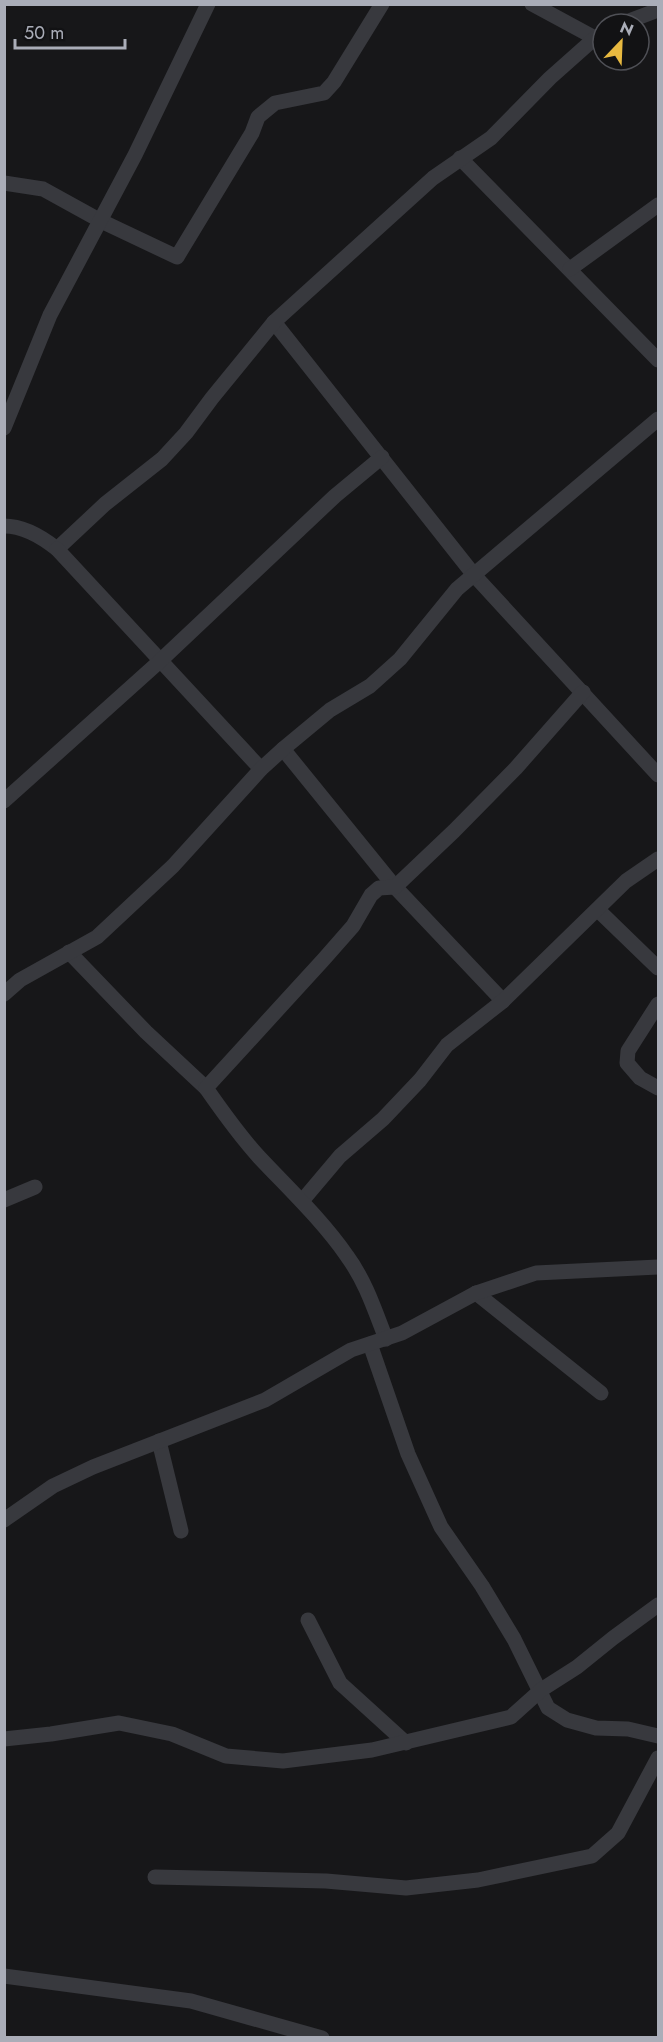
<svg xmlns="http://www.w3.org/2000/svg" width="663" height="2042" font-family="Jost,sans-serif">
<rect width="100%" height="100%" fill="#171719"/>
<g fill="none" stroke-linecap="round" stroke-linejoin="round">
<g stroke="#38393e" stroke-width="15">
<polyline points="532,4 595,38"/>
<polyline points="621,24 658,10"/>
<polyline points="460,158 658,360"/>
<polyline points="4,183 43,189 101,221 177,257 252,133 258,117 275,103 324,93 334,82 382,4"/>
<polyline points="570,269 658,205"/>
<polyline points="274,322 474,575 658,775"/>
<polyline points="4,428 50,315 135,155 208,4"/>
<path d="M4,526C24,526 42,537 57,549L105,504L162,459L186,433L212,398L274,322L433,178L491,138L550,78L595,38L603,34"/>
<polyline points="57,549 261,769"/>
<polyline points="283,749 395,887 503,1001"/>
<polyline points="4,801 160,661 335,496 382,457"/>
<polyline points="598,910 658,968"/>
<polyline points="69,952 146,1032 206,1088"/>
<polyline points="4,994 20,980 97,937 173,866 261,769 283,749 330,710 370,686 400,659 457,589 658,419"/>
<polyline points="658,1004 628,1051 627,1063 640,1078 658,1088"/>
<polyline points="4,1200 35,1187"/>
<polyline points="302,1201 340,1156 383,1119 420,1080 447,1045 503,1001 626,881 658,859"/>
<polyline points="476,1293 601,1393"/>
<path d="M386,1339C375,1311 366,1282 347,1256C322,1220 289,1189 259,1157C239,1135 222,1111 206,1088L324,959L353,926L371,895L379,888L395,887L454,831L516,768L583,692"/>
<polyline points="370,1344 408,1454 441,1527 482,1586 514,1639 548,1708 567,1720 596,1728 628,1729 658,1736"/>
<polyline points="159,1441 181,1531"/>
<polyline points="4,1520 53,1486 93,1467 265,1400 351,1350 402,1333 476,1293 536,1273 658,1267"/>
<polyline points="308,1620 340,1683 406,1743"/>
<polyline points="4,1739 51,1734 119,1723 172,1734 226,1756 283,1761 372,1750 511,1717 541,1690 577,1667 613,1638 658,1605"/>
<polyline points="155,1877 326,1881 406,1888 478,1880 592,1856 618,1833 658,1758"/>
<polyline points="4,1976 191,2001 322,2038"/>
</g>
</g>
<rect width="663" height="2042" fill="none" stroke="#aaadb8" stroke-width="12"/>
<g transform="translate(621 42) rotate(23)"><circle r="28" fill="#121214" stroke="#4f5056" stroke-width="1.5"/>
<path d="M0-4.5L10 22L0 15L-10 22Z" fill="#e8b940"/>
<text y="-9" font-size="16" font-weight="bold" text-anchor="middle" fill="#aaadb8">N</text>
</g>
<path d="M15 39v9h110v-9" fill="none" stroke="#aaadb8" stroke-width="3"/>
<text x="24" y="39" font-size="18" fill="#aaadb8" stroke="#121214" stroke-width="4.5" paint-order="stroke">50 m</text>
</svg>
